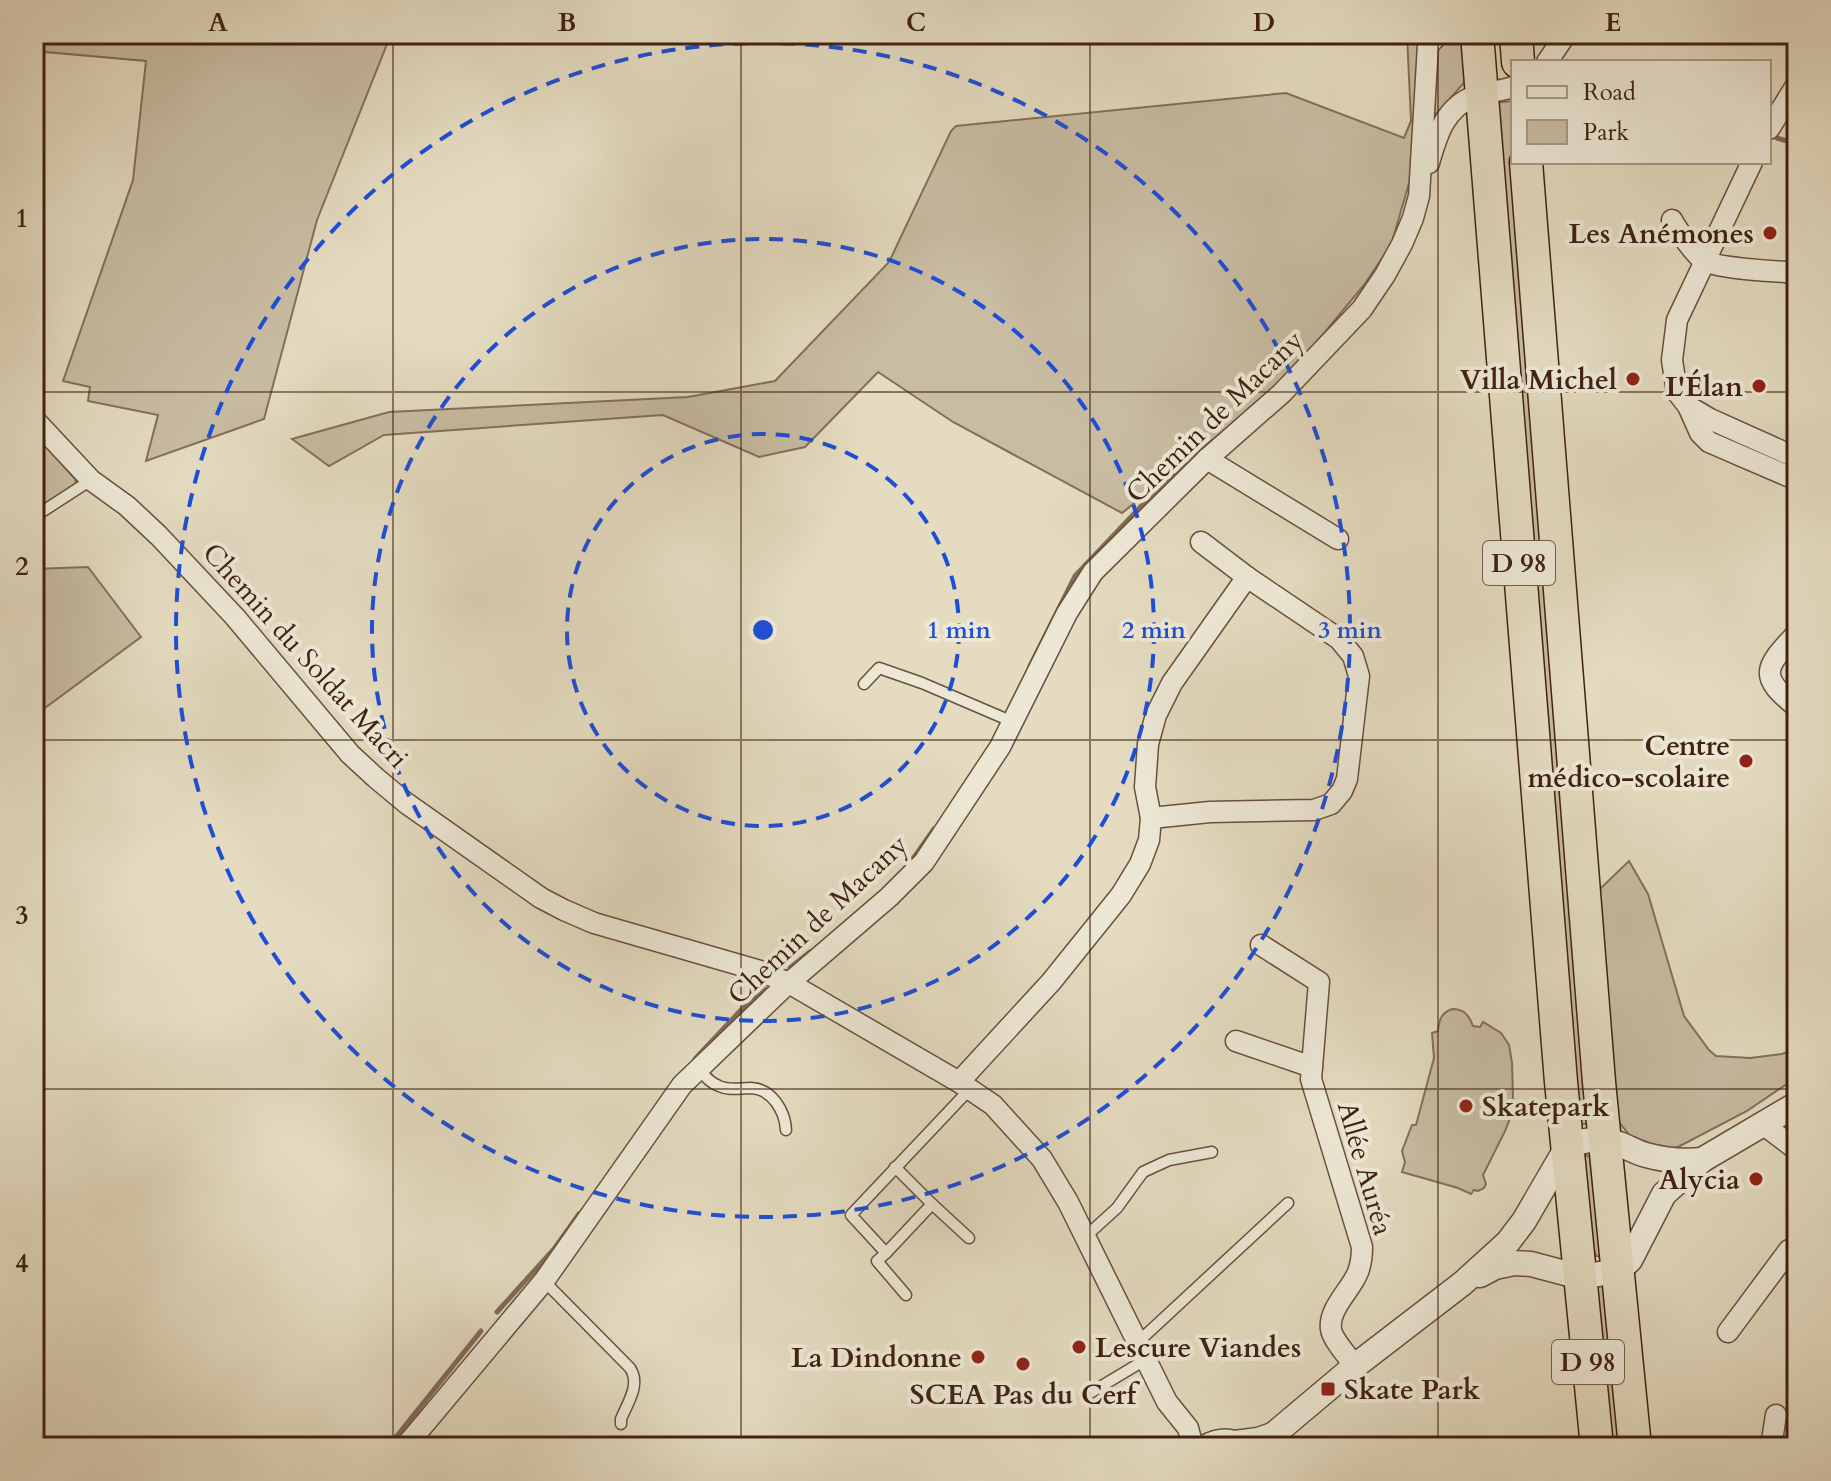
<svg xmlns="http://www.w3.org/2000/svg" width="1831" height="1481" font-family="Cardo,serif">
<rect width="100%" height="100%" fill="#e4dbc0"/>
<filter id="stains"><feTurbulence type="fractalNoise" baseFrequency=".0025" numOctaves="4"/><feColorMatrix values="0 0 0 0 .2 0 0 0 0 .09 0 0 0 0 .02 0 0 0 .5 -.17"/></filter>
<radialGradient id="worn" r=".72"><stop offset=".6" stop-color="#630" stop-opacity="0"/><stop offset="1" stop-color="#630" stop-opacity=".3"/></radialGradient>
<g fill="#c8bca2" stroke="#846f5a" stroke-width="2">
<polygon points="34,34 391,34 317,220 264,419 146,461 158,415 88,401 90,387 63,381 133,180 146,61 34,51"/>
<polygon points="1407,34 1469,34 1472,74 1437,113 1417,123 1410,180 1391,245 1364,285 1311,349 1263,399 1122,513 953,422 878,372 805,447 759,457 663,415 384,435 329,466 292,439 389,412 688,397 775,381 889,262 951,131 956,126 1286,93 1404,138 1411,121"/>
<polygon points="1513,101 1513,162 1595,1123 1573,1125 1492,103"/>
<polygon points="34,433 76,480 75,485 34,511"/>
<polygon points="88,567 141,637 34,716 34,569"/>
<polygon points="1629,861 1648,894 1684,1016 1709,1050 1716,1056 1750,1058 1782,1054 1797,1048 1797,1077 1747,1111 1678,1147 1664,1149 1635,1142 1619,1122 1613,1082 1600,889"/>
<path d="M1452,1009C1464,1009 1469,1015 1473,1026L1480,1027L1483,1022L1501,1033L1509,1045L1512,1063L1513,1097L1511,1116L1505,1131L1483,1175L1486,1184L1484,1188L1478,1191L1474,1190L1471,1194L1458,1188L1402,1172L1405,1162L1402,1151L1412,1125H1416L1434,1058L1432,1033L1438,1031C1439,1020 1441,1013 1452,1009Z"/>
<polygon points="1583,1154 1590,1157 1598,1232 1607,1246 1601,1257 1596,1256 1593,1247"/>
<polygon points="1611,1284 1627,1447 1605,1447 1588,1287"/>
</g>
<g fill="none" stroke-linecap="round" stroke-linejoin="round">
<g stroke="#816b56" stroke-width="5">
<polyline points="1777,138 1797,144"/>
<polyline points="1030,666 1075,576 1149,498 1187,465"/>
<polyline points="910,863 934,829"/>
<polyline points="790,968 810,952"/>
<polyline points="695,1059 741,1010 765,989"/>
<polyline points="497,1312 554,1249 579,1214"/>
<polyline points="388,1447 481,1331"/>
</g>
<defs>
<g id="service">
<polyline points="34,517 91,480"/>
<polyline points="864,684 879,668 922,683 1013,722"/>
<path d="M699,1069C705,1076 710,1083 719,1086C729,1091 740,1088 751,1088C772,1089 785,1111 786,1130"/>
<polyline points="932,1204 969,1238"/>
<polyline points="1085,1237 1117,1208 1143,1172 1169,1160 1212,1152"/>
<polyline points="886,1253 932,1204 895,1167"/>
<path d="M544,1281L630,1368C641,1384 628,1402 621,1419V1424"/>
<polyline points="906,1295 877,1261 886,1253 851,1215 970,1089"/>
<polyline points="1137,1343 1288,1203"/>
<polyline points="1085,1396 1145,1360"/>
</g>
<g id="minor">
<polyline points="1547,62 1566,34"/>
<polyline points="1769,129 1797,84"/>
<polyline points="1752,162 1677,320 1672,360 1677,392 1688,406 1700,433 1709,442 1797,480"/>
<path d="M1429,163C1437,135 1445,107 1475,96C1487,92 1501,91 1513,87"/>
<path d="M1672,220C1678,231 1694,253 1703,260C1716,269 1778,271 1797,273"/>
<polyline points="1688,406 1710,419 1797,458"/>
<polyline points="34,419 91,480 127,506 159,536 235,617 350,754 376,778 406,803 541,898 564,910 594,923 757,970 789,983 959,1082 993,1105 1042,1159 1068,1202 1167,1402 1188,1428 1193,1447"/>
<polyline points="1207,459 1338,539"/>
<path d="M1797,633C1766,667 1756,675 1797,707"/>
<polyline points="1151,818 1210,812 1314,810 1331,804 1342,791 1347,779 1359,676 1353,656 1339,639 1247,577 1201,542"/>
<path d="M1261,945L1319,982L1311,1079L1362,1247C1362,1256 1361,1264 1358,1272C1351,1290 1328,1309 1331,1329C1332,1339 1349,1358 1355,1366"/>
<polyline points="1236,1041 1312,1067"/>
<polyline points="959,1082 1051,982 1121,895 1140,864 1149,840 1151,818 1145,787 1148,744 1156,715 1172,683 1247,577"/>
<polyline points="1764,1125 1797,1150"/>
<polyline points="1728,1332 1789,1250 1795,1254 1797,1252"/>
<polyline points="405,1447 544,1281 682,1085 783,988 889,897 924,862 1000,747 1067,613 1093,572 1207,459 1282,393 1362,309 1385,275 1402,244 1413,218 1419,196 1428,45 1439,34"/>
<polyline points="1771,1447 1776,1415"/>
</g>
<g id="tertiary">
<polyline points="1480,1275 1495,1267 1514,1263 1531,1264 1580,1277 1618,1271 1630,1260 1664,1194 1702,1160 1797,1104"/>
<polyline points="1235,1443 1258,1440 1273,1435"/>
<path d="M1206,1447C1219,1440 1230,1439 1242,1447"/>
<path d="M1266,1447L1273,1435L1355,1366L1463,1283L1508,1242L1524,1221L1567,1147C1580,1140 1602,1137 1616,1143C1626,1146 1635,1152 1646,1155C1664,1160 1684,1162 1702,1160"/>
</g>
<g id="trunk">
<polyline points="1477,34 1561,1082 1597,1447"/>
<polyline points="1516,34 1518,62"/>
<polyline points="1526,162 1599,1082 1635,1447"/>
</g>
</defs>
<use href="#service" stroke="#69503d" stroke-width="13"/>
<use href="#minor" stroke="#69503d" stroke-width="23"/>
<use href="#tertiary" stroke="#69503d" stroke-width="27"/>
<use href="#trunk" stroke="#402211" stroke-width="35"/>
<use href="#service" stroke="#ede8d6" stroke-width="10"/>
<use href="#minor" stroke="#ede8d6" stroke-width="20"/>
<use href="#tertiary" stroke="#ede8d6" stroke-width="24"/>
<use href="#trunk" stroke="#e4dbc0" stroke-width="32"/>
</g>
<path fill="none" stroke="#402211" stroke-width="2" stroke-opacity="0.55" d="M393,34V1447M741,34V1447M1090,34V1447M1438,34V1447M34,392H1797M34,740H1797M34,1089H1797"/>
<g fill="none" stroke="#1d4ed8" stroke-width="4" stroke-dasharray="14 10">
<circle cx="763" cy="630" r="196"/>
<circle cx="763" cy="630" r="391"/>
<circle cx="763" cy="630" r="587"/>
</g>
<g fill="#8f2418" stroke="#ede8d6" stroke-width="3">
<circle cx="1770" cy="233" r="8"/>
<circle cx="1633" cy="379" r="8"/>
<circle cx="1759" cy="386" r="8"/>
<circle cx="1746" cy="761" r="8"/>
<circle cx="1466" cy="1106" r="8"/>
<circle cx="1756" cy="1179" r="8"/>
<circle cx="1079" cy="1347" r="8"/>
<circle cx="978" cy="1357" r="8"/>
<circle cx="1023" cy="1364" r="8"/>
<rect x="1320" y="1381" width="16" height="16" rx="4"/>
</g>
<g text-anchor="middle" stroke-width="8" stroke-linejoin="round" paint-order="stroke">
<g fill="#ede8d6" stroke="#745d4c" stroke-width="2">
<rect x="1483" y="541" width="72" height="44" rx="6"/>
<rect x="1552" y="1340" width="72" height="44" rx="6"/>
</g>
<g font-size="26" font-weight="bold" fill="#402211">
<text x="1519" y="572">D 98</text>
<text x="1588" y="1371">D 98</text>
</g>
<g font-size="28" font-weight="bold" fill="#402211" stroke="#ede8d6" text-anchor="end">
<text x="1754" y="243">Les Anémones</text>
<text x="1617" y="389">Villa Michel</text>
<text x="1743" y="396">L'Élan</text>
<text x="1730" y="755">Centre<tspan x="1730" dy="32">médico-scolaire</tspan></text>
<text x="1482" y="1116" text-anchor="start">Skatepark</text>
<text x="1740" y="1189">Alycia</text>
<text x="1095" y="1357" text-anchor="start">Lescure Viandes</text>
<text x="962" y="1367">La Dindonne</text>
<text x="1344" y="1399" text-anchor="start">Skate Park</text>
<text x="1023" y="1404" text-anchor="middle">SCEA Pas du Cerf</text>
</g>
<g font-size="28" fill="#402211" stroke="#ede8d6">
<text transform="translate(1214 416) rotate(-44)" y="10">Chemin de Macany</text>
<text transform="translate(306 655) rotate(48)" y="10">Chemin du Soldat Macri</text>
<text transform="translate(817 919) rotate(-43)" y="10">Chemin de Macany</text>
<text transform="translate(1366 1168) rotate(74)" y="10">Allée Auréa</text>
</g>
</g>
<circle cx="763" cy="630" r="12" fill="#1d4ed8" stroke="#ede8d6" stroke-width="4"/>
<g font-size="24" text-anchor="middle" font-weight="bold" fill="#1d4ed8" stroke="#ede8d6" stroke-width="8" stroke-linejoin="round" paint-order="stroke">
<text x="959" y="638">1 min</text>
<text x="1154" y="638">2 min</text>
<text x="1350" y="638">3 min</text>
</g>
<rect width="1831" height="1481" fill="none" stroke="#e4dbc0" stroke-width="88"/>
<rect x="1511" y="60" width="260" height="104" fill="#ede8d6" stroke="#a89987" stroke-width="2"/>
<rect x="1527" y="86" width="40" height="12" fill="#ede8d6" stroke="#a89987" stroke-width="2"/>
<text x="1583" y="100" font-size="24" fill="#402211">Road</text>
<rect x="1527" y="120" width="40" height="24" fill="#c8bca2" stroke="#a89987" stroke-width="2"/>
<text x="1583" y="140" font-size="24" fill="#402211">Park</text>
<rect x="44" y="44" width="1743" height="1393" fill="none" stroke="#402211" stroke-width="3"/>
<g font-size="26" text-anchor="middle" font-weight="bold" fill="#402211">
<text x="218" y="31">A</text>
<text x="567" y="31">B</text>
<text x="916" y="31">C</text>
<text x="1264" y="31">D</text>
<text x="1613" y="31">E</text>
<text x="22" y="227">1</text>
<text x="22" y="575">2</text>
<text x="22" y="924">3</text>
<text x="22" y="1272">4</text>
</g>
<rect width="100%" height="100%" filter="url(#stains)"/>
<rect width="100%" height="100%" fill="url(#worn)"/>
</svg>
